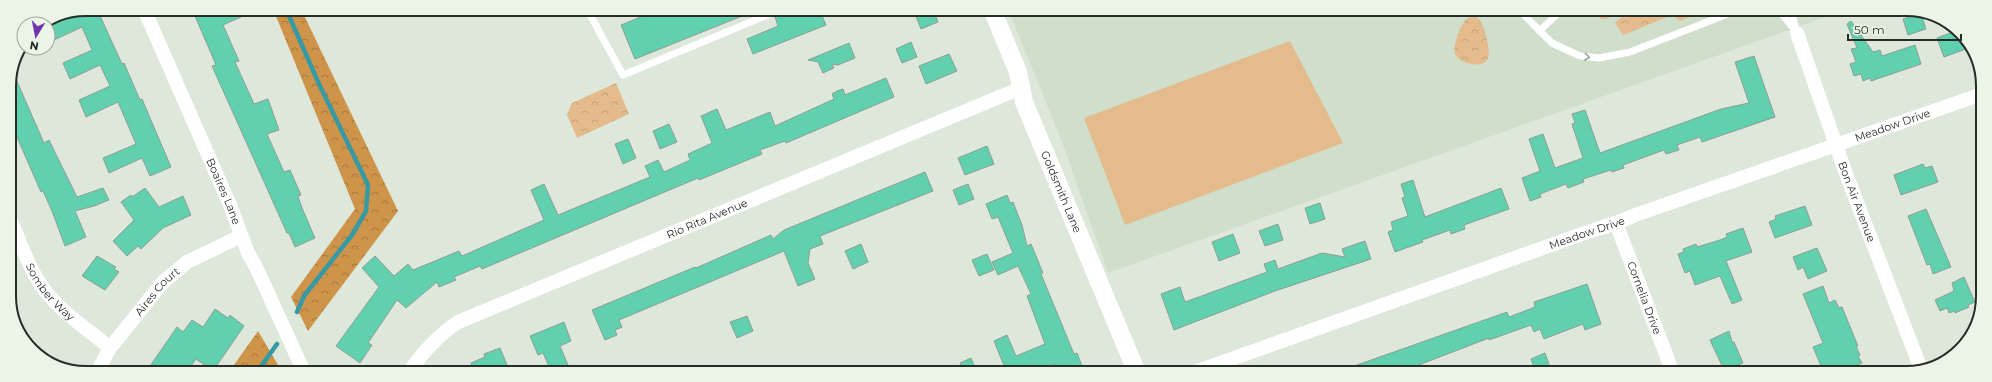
<svg xmlns="http://www.w3.org/2000/svg" width="1992" height="382" font-family="Montserrat,sans-serif">
<defs>
<pattern id="forest-crowns" width="20" height="18" patternUnits="userSpaceOnUse"><rect width="20" height="18" fill="#ce944a"/><path d="M2 6a3 3 0 1 1 6 0M12 15a3 3 0 1 1 6 0" fill="none" stroke="#a7793e"/></pattern>
<pattern id="park-crowns" width="20" height="18" patternUnits="userSpaceOnUse"><rect width="20" height="18" fill="#e4bb8c"/><path d="M2 6a3 3 0 1 1 6 0M12 15a3 3 0 1 1 6 0" fill="none" stroke="#c4a179"/></pattern>
</defs>
<rect width="100%" height="100%" fill="#dde8da"/>
<polygon fill="#d0dfcb" points="1008,9 1845,10 1108,273 1062,142"/>
<g fill="url(#forest-crowns)">
<polygon points="273,9 301,9 398,211 308,331 291,297 355,209"/>
<polygon points="258,331 281,370 280,372 229,372"/>
</g>
<g fill="url(#park-crowns)">
<polygon points="1598,10 1620,10 1606,19 1601,19 1597,13"/>
<polygon points="1639,10 1709,10 1680,21 1672,15 1623,35 1615,23 1619,19"/>
<path d="M1474,16C1477,18 1480,19 1481,22C1485,29 1492,54 1487,60C1481,69 1459,63 1455,54C1452,47 1461,22 1468,18C1470,17 1472,17 1474,16Z"/>
<polygon points="616,83 629,114 577,138 567,115 572,103"/>
</g>
<polygon fill="#e4bb8c" points="1290,41 1343,143 1125,225 1084,118"/>
<g fill="none" stroke-linecap="round" stroke-linejoin="round">
<g stroke="#369aa4" stroke-width="4.5">
<polyline points="286,9 319,84 368,185 366,211 352,235 304,296 297,312"/>
<polyline points="257,372 277,344"/>
</g>
</g>
<g fill="#60d0ae" stroke="#8e9f98">
<polygon points="86,9 97,9 122,64 124,63 140,100 142,99 171,167 150,176 142,158 109,173 103,158 136,144 118,102 86,117 79,100 110,86 100,65 70,79 63,63 92,50 82,27 54,40 48,28 48,25 78,12 77,11"/>
<polygon points="192,9 259,9 223,25 239,61 235,62 254,104 268,99 279,130 267,134 284,172 290,170 301,195 298,196 302,208 315,238 295,247 289,233 287,233 212,66 216,65"/>
<polygon points="660,9 757,9 757,10 635,59 621,25"/>
<polygon points="787,9 819,9 826,25 753,54 747,39 778,26 775,17 784,13"/>
<polygon points="913,9 933,9 938,22 921,29"/>
<polygon points="1921,13 1926,29 1908,35 1903,19"/>
<polygon points="1851,21 1873,52 1880,50 1882,56 1915,45 1921,64 1871,81 1870,78 1863,81 1861,74 1854,76 1850,64 1856,62 1851,49 1857,48 1847,24"/>
<polygon points="1958,30 1966,49 1944,57 1937,38"/>
<polygon points="911,42 917,57 902,63 896,49"/>
<polygon points="849,43 855,58 838,65 832,64 834,68 823,73 818,62 808,60"/>
<polygon points="949,54 957,71 926,84 919,66"/>
<polygon points="1754,56 1775,117 1702,142 1700,137 1677,145 1679,150 1666,154 1664,150 1623,165 1624,168 1612,172 1611,170 1583,179 1584,182 1568,188 1566,184 1540,194 1541,197 1530,201 1522,178 1540,171 1529,139 1543,134 1555,168 1583,158 1572,124 1575,123 1572,114 1585,110 1600,153 1721,109 1749,103 1735,62"/>
<polygon points="12,70 44,143 49,140 77,197 103,188 109,200 94,206 75,211 86,237 65,246 52,211 43,191 41,192 9,119 9,86"/>
<polygon points="886,78 894,97 786,143 785,141 760,150 762,154 699,180 698,178 482,269 480,266 454,277 456,280 439,287 437,282 406,308 397,300 368,343 372,345 360,363 336,346 379,287 362,268 375,256 394,276 408,264 413,270 459,251 462,256 544,220 531,190 544,184 558,215 650,177 645,166 658,160 664,172 690,160 688,154 712,143 701,116 717,109 726,130 770,112 775,126 834,99 832,94 837,91 843,89 845,95"/>
<polygon points="669,124 677,142 660,149 653,131"/>
<polygon points="628,139 636,158 623,164 615,144"/>
<polygon points="987,146 994,164 965,175 958,158"/>
<polygon points="1923,164 1925,168 1932,166 1938,182 1901,195 1894,175"/>
<polygon points="925,172 933,191 820,236 823,244 810,249 808,263 815,279 798,286 784,251 619,320 622,327 615,330 617,335 605,340 592,310 683,272 695,267 696,268 771,235 773,239 784,230"/>
<polygon points="1413,180 1425,217 1501,188 1509,209 1464,225 1465,229 1451,234 1450,230 1422,240 1423,242 1395,252 1388,232 1393,230 1391,222 1408,216 1402,198 1405,197 1401,184"/>
<polygon points="968,184 974,199 959,205 953,190"/>
<polygon points="145,188 159,207 183,196 191,215 163,228 141,249 138,246 127,256 113,241 134,220 121,202 131,195 132,197"/>
<polygon points="1007,195 1010,203 1013,202 1022,225 1027,246 1031,244 1043,273 1041,274 1074,354 1077,353 1082,366 1066,373 1059,373 1055,364 1035,373 1007,373 994,341 1007,335 1016,356 1045,344 1027,296 1031,294 1018,266 998,275 992,262 1013,253 998,217 992,219 986,204"/>
<polygon points="1320,203 1325,219 1310,224 1305,208"/>
<polygon points="1805,206 1812,225 1775,238 1769,222 1776,219 1775,216"/>
<polygon points="1926,209 1951,267 1933,274 1930,264 1927,265 1908,216"/>
<polygon points="1278,224 1283,240 1265,246 1259,231"/>
<polygon points="1743,228 1752,252 1726,261 1742,300 1732,304 1720,276 1695,285 1690,271 1685,273 1678,254 1684,252 1683,249 1696,244 1697,247 1720,240 1727,237 1726,234"/>
<polygon points="1233,234 1240,253 1219,261 1212,242"/>
<polygon points="1365,241 1371,259 1275,291 1174,330 1161,294 1180,287 1185,302 1267,272 1264,264 1275,260 1278,269 1322,253 1345,257 1342,249"/>
<polygon points="861,244 868,262 853,269 845,251"/>
<polygon points="1817,248 1827,271 1808,279 1803,267 1798,270 1793,257"/>
<polygon points="987,254 994,270 979,276 972,260"/>
<polygon points="97,256 116,267 114,269 119,272 105,290 82,276"/>
<polygon points="1964,277 1975,302 1968,305 1969,307 1955,313 1954,311 1949,313 1947,308 1940,311 1935,300 1954,291 1952,283"/>
<polygon points="1587,284 1601,324 1585,330 1583,324 1544,339 1540,329 1534,332 1531,325 1489,340 1489,338 1398,373 1340,373 1340,371 1507,312 1509,317 1535,307 1534,302"/>
<polygon points="1823,286 1829,303 1835,300 1839,308 1842,307 1858,346 1856,346 1860,355 1858,356 1862,363 1839,373 1824,373 1813,347 1823,343 1803,294"/>
<polygon points="215,309 228,318 230,315 244,326 213,371 196,359 187,372 146,372 177,327 183,332 192,320 203,327"/>
<polygon points="747,316 753,331 737,338 730,322"/>
<polygon points="564,322 571,341 560,346 568,365 551,371 543,353 538,355 530,336"/>
<polygon points="1729,331 1732,342 1734,342 1743,363 1724,370 1710,340"/>
<polygon points="500,348 510,372 474,372 471,363 485,357 484,354"/>
<polygon points="1545,353 1552,373 1536,373 1531,359"/>
<polygon points="971,358 977,373 964,373 960,363"/>
</g>
<g fill="none" stroke-linecap="round" stroke-linejoin="round">
<g stroke="#fff" stroke-width="7">
<polyline points="587,9 623,75 782,9"/>
<polyline points="1519,10 1552,43 1580,56 1599,58 1630,52 1738,10"/>
<polyline points="1779,10 1797,33"/>
<polyline points="1791,10 1796,29"/>
<polyline points="1539,31 1562,10"/>
</g>
<g stroke="#fff" stroke-width="14">
<path id="s1" d="M144,9L230,205L248,253L256,267L304,372"/>
<path id="s2" d="M1797,33L1845,171L1921,369"/>
<path id="s3" d="M10,219C21,243 30,273 47,293C65,315 90,331 110,348"/>
<path id="s4" d="M1616,223L1673,373"/>
<path id="s5" d="M97,372L110,348L163,282L187,262L241,236"/>
<path id="s6" d="M409,372C423,352 437,336 458,322L1021,88"/>
<path id="s7" d="M1192,373L1585,233L1616,223L1638,214L1982,94"/>
</g>
<path stroke="#fff" stroke-width="18" id="s8" d="M992,9L1018,72L1024,102L1137,373"/>
</g>
<defs><path id="oneway-chevron" d="M-2-3.5L2.5 0L-2 3.5" fill="none" stroke-width="1.6" stroke-linecap="round" stroke-linejoin="round"/></defs>
<use stroke="#9ea09e" href="#oneway-chevron" transform="translate(1587 57) rotate(6)"/>
<g text-anchor="middle" stroke-width="3" stroke-linejoin="round" paint-order="stroke">
<g font-size="11" fill="#282c27" stroke="#ebf5e7">
<text dy="4" stroke="none"><textPath href="#s7" startOffset="743">Meadow Drive</textPath></text>
<text dy="4" stroke="none"><textPath href="#s1" startOffset="199">Boaires Lane</textPath></text>
<text dy="4" stroke="none"><textPath href="#s8" startOffset="196">Goldsmith Lane</textPath></text>
<text dy="4" stroke="none"><textPath href="#s2" startOffset="179">Bon Air Avenue</textPath></text>
<text dy="4" stroke="none"><textPath href="#s6" startOffset="340">Rio Rita Avenue</textPath></text>
<text dy="4" stroke="none"><textPath href="#s7" startOffset="419">Meadow Drive</textPath></text>
<text dy="4" stroke="none"><textPath href="#s3" startOffset="84">Somber Way</textPath></text>
<text dy="4" stroke="none"><textPath href="#s5" startOffset="101">Aires Court</textPath></text>
<text dy="4" stroke="none"><textPath href="#s4" startOffset="80">Cornelia Drive</textPath></text>
</g>
</g>
<path d="M0 0H1992V382H0ZM86 16H1906A70 70 0 0 1 1976 86V296A70 70 0 0 1 1906 366H86A70 70 0 0 1 16 296V86A70 70 0 0 1 86 16Z" fill="#ebf5e7" fill-rule="evenodd"/>
<path fill="none" stroke="#282c27" stroke-width="2" d="M86 16H1906A70 70 0 0 1 1976 86V296A70 70 0 0 1 1906 366H86A70 70 0 0 1 16 296V86A70 70 0 0 1 86 16Z"/>
<g transform="translate(36 36) rotate(190)"><circle r="19" fill="#ebf5e7" stroke="#9da59a"/>
<path d="M0-3L7 15L0 10L-7 15Z" fill="#7235ab"/>
<text y="-6" font-size="11" font-weight="bold" text-anchor="middle" fill="#282c27">N</text>
</g>
<path d="M1848 34v6h113v-6" fill="none" stroke="#282c27" stroke-width="2"/>
<text x="1854" y="34" font-size="12" fill="#282c27" stroke="#ebf5e7" stroke-width="3" paint-order="stroke">50 m</text>
</svg>
